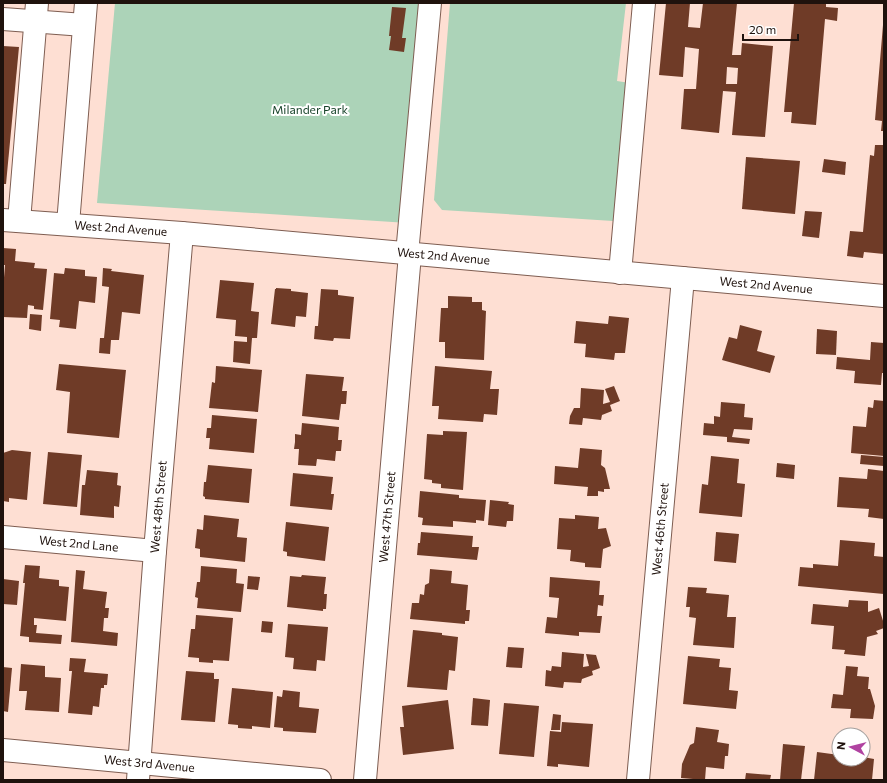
<svg xmlns="http://www.w3.org/2000/svg" width="887" height="783" font-family="Commissioner,sans-serif">
<rect width="100%" height="100%" fill="#fedfd3"/>
<g fill="#acd3b8">
<polygon points="115,3 426,3 408,223 97,203"/>
<polygon points="450,3 626,3 617,81 630,83 613,221 442,210 434,200"/>
</g>
<g fill="#6f3b27" fill-rule="evenodd">
<path d="M666,3H690L688,27L700,28L703,3H737L732,55H741L742,43L773,46L765,137L732,135L736,92L723,91L719,133L681,129L684,89H696L699,49L685,47L683,77L659,75ZM727,67L738,68L737,84H726Z"/>
<polygon points="794,3 826,3 826,7 838,8 837,21 825,19 816,125 791,123 792,112 784,112"/>
<polygon points="392,7 406,8 402,38 406,38 404,52 389,50 391,36 389,36"/>
<polygon points="883,25 884,25 884,131 881,131 882,121 875,120"/>
<polygon points="3,46 19,47 6,184 3,184"/>
<polygon points="875,145 884,145 884,254 864,252 863,258 847,256 850,231 863,232 870,155 874,156"/>
<polygon points="746,157 800,161 795,214 742,209"/>
<polygon points="824,159 846,162 845,175 822,172"/>
<polygon points="805,211 822,212 819,238 802,236"/>
<polygon points="3,248 16,249 15,261 35,263 34,268 47,269 43,310 34,309 34,306 28,305 27,318 3,317 3,290 5,265 3,265"/>
<polygon points="65,268 85,270 85,276 97,277 95,303 79,301 76,329 59,327 60,320 50,319 54,273 64,274"/>
<polygon points="103,268 112,269 111,271 144,275 140,314 122,312 119,340 111,340 110,354 99,353 100,338 104,338 109,287 102,286"/>
<polygon points="220,280 254,283 251,311 259,312 257,338 252,338 250,364 233,362 234,341 247,342 247,337 235,336 236,320 216,318"/>
<polygon points="276,288 291,289 291,291 308,293 306,317 296,316 295,327 271,324 275,289 276,289"/>
<polygon points="321,289 338,290 338,295 354,297 350,339 334,338 333,341 314,339 315,326 318,326"/>
<polygon points="448,296 472,297 472,302 482,302 482,310 486,311 484,360 445,358 445,342 439,342 441,308 448,308"/>
<polygon points="30,314 42,315 41,331 29,329"/>
<polygon points="609,316 629,318 625,353 615,353 614,360 585,357 586,344 574,343 576,321 608,324"/>
<polygon points="740,325 762,331 757,351 775,356 770,373 722,360 729,337 737,339"/>
<polygon points="817,329 837,331 836,355 816,354"/>
<polygon points="871,342 884,343 884,373 882,373 881,385 854,383 855,371 836,369 837,357 870,360"/>
<polygon points="59,364 126,370 119,438 67,433 70,392 56,390"/>
<polygon points="216,366 262,370 258,412 209,408 212,382 215,383"/>
<polygon points="435,366 492,371 490,389 499,389 497,415 484,414 483,422 438,419 439,406 432,406"/>
<polygon points="306,374 344,377 342,391 347,391 346,404 341,404 339,420 302,416"/>
<polygon points="614,386 620,401 610,405 612,411 602,415 601,420 583,418 582,425 569,424 570,416 574,408 580,408 581,388 604,390 603,404 610,402 605,389"/>
<polygon points="874,400 884,401 884,456 851,453 853,426 866,427 868,407 873,408"/>
<polygon points="721,402 745,404 744,417 753,418 752,430 734,429 732,437 750,439 749,444 727,442 727,437 703,435 704,423 714,424 714,416 720,417"/>
<polygon points="212,415 257,419 254,453 209,449 210,438 206,438 207,428 211,428"/>
<polygon points="302,423 339,427 338,440 342,440 341,451 336,451 335,461 317,459 316,466 298,465 299,449 294,449 295,442 295,434 301,435"/>
<polygon points="443,431 467,432 463,490 441,488 441,484 432,483 432,480 424,479 427,434 443,435"/>
<polygon points="580,448 602,450 601,465 605,468 610,489 604,489 604,492 598,491 598,496 587,496 588,487 554,484 555,466 578,468"/>
<polygon points="12,450 31,452 27,500 9,498 9,502 3,501 3,453"/>
<polygon points="48,452 82,455 77,507 43,504"/>
<polygon points="861,455 884,457 884,466 860,464"/>
<polygon points="711,456 739,459 737,483 745,484 742,517 699,513 702,484 708,485"/>
<polygon points="777,463 795,465 794,479 776,477"/>
<polygon points="208,465 252,469 249,503 205,499 205,497 203,496 204,482 206,482"/>
<polygon points="868,469 884,471 884,519 868,517 869,509 837,507 839,477 867,479"/>
<polygon points="87,470 118,473 117,485 121,486 119,507 114,506 114,518 80,515 82,485 85,485"/>
<polygon points="293,473 333,477 331,494 334,494 332,510 290,506"/>
<polygon points="420,491 459,495 459,498 486,500 484,521 476,520 476,523 453,521 453,527 422,525 423,518 418,517"/>
<polygon points="490,500 509,502 508,504 514,505 513,521 507,521 506,527 488,525"/>
<polygon points="204,515 239,519 237,537 247,538 245,562 200,557 200,549 195,548 197,529 203,530"/>
<polygon points="575,515 599,517 598,529 606,528 611,546 603,549 601,568 585,567 585,563 570,561 571,550 557,549 559,518 575,519"/>
<polygon points="286,522 329,527 325,561 287,556 287,552 283,551"/>
<polygon points="421,532 473,536 472,547 479,547 477,560 417,555 418,543 420,543"/>
<polygon points="716,532 739,534 736,563 714,561"/>
<polygon points="840,540 875,543 874,556 884,557 884,594 798,586 800,567 813,568 813,564 838,566"/>
<polygon points="25,565 40,566 39,578 59,580 59,586 69,587 66,621 34,618 34,625 37,625 36,633 62,635 61,644 29,642 29,637 20,636 25,583 23,583"/>
<polygon points="201,566 237,569 236,583 244,584 241,612 197,608 198,598 195,597 197,582 200,582"/>
<polygon points="430,569 452,571 451,583 468,585 466,610 470,610 469,621 465,621 465,624 410,619 412,603 419,603 420,594 424,595 425,585 429,583"/>
<polygon points="76,570 85,571 83,589 107,592 105,608 109,608 108,618 104,618 103,631 118,633 117,646 71,642"/>
<polygon points="302,575 326,577 324,594 327,594 326,609 323,609 323,611 287,607 290,576 301,577"/>
<polygon points="248,576 260,577 258,590 247,589"/>
<polygon points="550,577 600,581 599,595 604,595 603,606 598,605 597,616 602,616 600,633 579,632 579,636 545,633 547,617 557,618 559,598 549,597"/>
<polygon points="3,579 19,581 17,605 3,604"/>
<polygon points="688,587 707,588 706,593 729,595 727,617 736,617 734,648 693,645 696,618 689,617 690,607 686,607"/>
<polygon points="849,600 868,601 868,612 879,608 884,624 884,628 876,631 878,634 867,637 865,656 844,654 845,650 832,649 834,626 811,624 813,604 848,607"/>
<polygon points="196,615 233,618 229,661 213,660 213,663 199,662 199,658 188,657 191,629 195,629"/>
<polygon points="262,621 273,622 272,633 261,632"/>
<polygon points="288,624 328,627 325,661 317,660 316,671 293,669 294,658 285,657"/>
<polygon points="413,630 442,633 442,635 458,637 455,671 449,670 447,690 407,687"/>
<polygon points="508,647 524,648 522,668 506,667"/>
<polygon points="562,652 584,654 583,667 589,666 586,654 596,655 600,668 592,671 593,675 582,679 581,683 564,682 563,688 545,686 546,670 551,671 552,666 561,667"/>
<polygon points="688,656 720,659 719,667 731,668 729,690 738,691 736,709 683,704"/>
<polygon points="70,658 86,659 84,672 108,674 107,685 104,685 104,688 101,688 99,707 93,706 92,715 68,713 72,671 69,671"/>
<polygon points="21,664 45,666 45,677 61,678 59,712 25,710 27,691 19,691"/>
<polygon points="846,666 858,667 857,676 869,677 868,689 870,689 875,706 873,719 850,718 851,709 831,708 833,694 843,695"/>
<polygon points="3,667 12,668 8,712 3,711"/>
<polygon points="186,671 214,673 214,679 219,679 215,722 181,720"/>
<polygon points="232,688 273,692 270,728 252,726 252,729 238,728 238,725 228,724"/>
<polygon points="283,690 300,692 299,707 319,709 316,733 283,731 283,728 274,727 277,696 282,697"/>
<polygon points="473,698 490,700 488,726 471,725"/>
<polygon points="448,700 454,749 403,755 400,727 404,727 402,706"/>
<polygon points="504,703 539,706 534,757 499,754"/>
<polygon points="553,714 561,715 560,730 551,730"/>
<polygon points="562,722 593,724 589,767 558,764 558,767 547,766 550,731 561,732"/>
<polygon points="696,727 719,730 717,742 729,744 728,756 725,756 724,769 706,767 705,780 681,778 682,764 690,745 694,743"/>
<polygon points="783,744 805,746 801,780 780,780"/>
<polygon points="817,752 839,755 839,759 863,759 863,757 874,759 872,780 814,780"/>
<polygon points="746,773 771,775 770,780 745,780"/>
</g>
<g fill="none" stroke-linecap="round" stroke-linejoin="round">
<defs>
<g id="minor">
<polyline points="3,19 84,25"/>
<path id="s1" d="M3,220L182,233L884,296"/>
<polyline points="19,221 37,3"/>
<polyline points="68,224 86,3"/>
<polyline points="407,254 430,3"/>
<polyline points="620,273 644,3"/>
<path id="s2" d="M3,537L155,551"/>
<path id="s3" d="M3,750L320,780"/>
<path id="s4" d="M138,780L155,551L182,233"/>
<path id="s5" d="M365,780L410,254"/>
<path id="s6" d="M638,780L683,278"/>
</g>
</defs>
<use href="#minor" stroke="#7e5d51" stroke-width="24"/>
<use href="#minor" stroke="#fff" stroke-width="22"/>
</g>
<g text-anchor="middle" stroke-width="4" stroke-linejoin="round" paint-order="stroke">
<g font-size="12" fill="#174229" stroke="#fff">
<text x="310" y="114">Milander Park</text>
</g>
<g font-size="12" fill="#1f120d" stroke="#fff">
<text dy="4" stroke="none"><textPath href="#s1" startOffset="118">West 2nd Avenue</textPath></text>
<text dy="4" stroke="none"><textPath href="#s1" startOffset="442">West 2nd Avenue</textPath></text>
<text dy="4" stroke="none"><textPath href="#s1" startOffset="766">West 2nd Avenue</textPath></text>
<text dy="4" stroke="none"><textPath href="#s4" startOffset="274">West 48th Street</textPath></text>
<text dy="4" stroke="none"><textPath href="#s5" startOffset="264">West 47th Street</textPath></text>
<text dy="4" stroke="none"><textPath href="#s6" startOffset="252">West 46th Street</textPath></text>
<text dy="4" stroke="none"><textPath href="#s2" startOffset="76">West 2nd Lane</textPath></text>
<text dy="4" stroke="none"><textPath href="#s3" startOffset="147">West 3rd Avenue</textPath></text>
</g>
</g>
<rect width="887" height="783" fill="none" stroke="#1f120d" stroke-width="8"/>
<g transform="translate(851 747) rotate(277)"><circle r="19" fill="#ffffff" stroke="#a5a09e"/>
<path d="M0-3L7 15L0 10L-7 15Z" fill="#b043a1"/>
<text y="-6" font-size="11" font-weight="bold" text-anchor="middle" fill="#1f120d">N</text>
</g>
<path d="M743 34v6h55v-6" fill="none" stroke="#1f120d" stroke-width="2"/>
<text x="749" y="34" font-size="12" fill="#1f120d" stroke="#ffffff" stroke-width="3" paint-order="stroke">20 m</text>
</svg>
